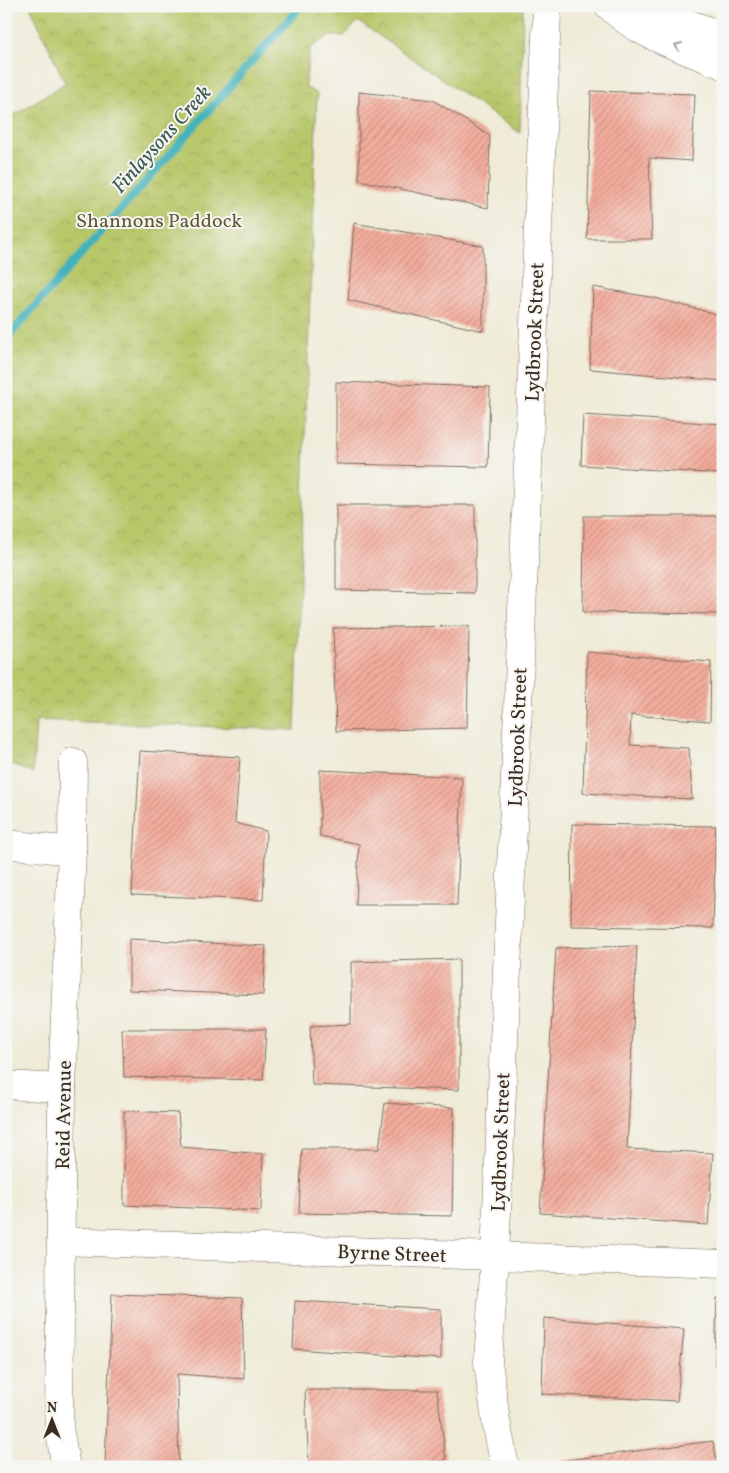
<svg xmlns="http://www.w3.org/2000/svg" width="729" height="1473" font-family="Vollkorn,serif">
<defs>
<pattern id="park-crowns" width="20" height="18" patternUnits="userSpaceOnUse" patternTransform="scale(1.25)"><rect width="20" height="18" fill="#b7c769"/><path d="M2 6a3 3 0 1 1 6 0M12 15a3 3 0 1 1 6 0" fill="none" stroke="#9eab5b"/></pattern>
<pattern id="building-hatch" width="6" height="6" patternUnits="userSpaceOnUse" patternTransform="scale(1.25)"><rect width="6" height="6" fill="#f4ad9d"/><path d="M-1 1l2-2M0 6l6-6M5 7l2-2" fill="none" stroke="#c78d7f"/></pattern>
</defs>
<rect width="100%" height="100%" fill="#f6f6f2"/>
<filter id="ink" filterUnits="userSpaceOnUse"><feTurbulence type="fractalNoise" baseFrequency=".02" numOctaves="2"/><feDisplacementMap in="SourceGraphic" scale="10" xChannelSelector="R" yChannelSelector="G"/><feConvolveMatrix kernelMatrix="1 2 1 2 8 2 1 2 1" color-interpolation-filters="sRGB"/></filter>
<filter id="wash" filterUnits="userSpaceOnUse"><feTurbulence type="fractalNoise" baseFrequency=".0096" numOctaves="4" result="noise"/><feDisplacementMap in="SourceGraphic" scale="20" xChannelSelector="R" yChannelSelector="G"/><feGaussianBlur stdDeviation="1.12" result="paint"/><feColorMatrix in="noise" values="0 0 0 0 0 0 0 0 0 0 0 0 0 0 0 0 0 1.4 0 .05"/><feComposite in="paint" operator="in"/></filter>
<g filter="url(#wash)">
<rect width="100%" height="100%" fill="#efebd7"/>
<polygon fill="url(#park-crowns)" stroke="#797844" points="30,6 523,6 520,133 358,21 344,36 329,36 310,48 305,87 317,94 295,730 36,720 33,773 6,762 6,120 65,83"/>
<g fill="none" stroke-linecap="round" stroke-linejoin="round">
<polyline stroke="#42b2bb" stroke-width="8" points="6,339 301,6"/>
</g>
<g id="blocks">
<g fill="url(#building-hatch)">
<polygon points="591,91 695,94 692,161 649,158 652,239 587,239"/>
<polygon points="359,92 433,100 490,136 488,208 359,180"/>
<polygon points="354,223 483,246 483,331 348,300"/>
<polygon points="593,287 655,298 723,316 723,381 590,369"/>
<polygon points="336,382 490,387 488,467 336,464"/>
<polygon points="583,415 722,424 720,474 581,465"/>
<polygon points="336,505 475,505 475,593 336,590"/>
<polygon points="584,516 720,516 720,614 583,612"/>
<polygon points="469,626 467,728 336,731 333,628"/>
<polygon points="587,652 711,662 710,721 631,715 630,745 689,748 692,799 583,793"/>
<polygon points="140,751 240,757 235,823 266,831 263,900 132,895"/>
<polygon points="320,770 462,777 457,905 356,905 359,844 320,836"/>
<polygon points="572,824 716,826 713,928 571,926"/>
<polygon points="129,939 266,946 263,995 129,990"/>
<polygon points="637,946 627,1149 713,1153 708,1225 540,1213 556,948"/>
<polygon points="459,959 459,1090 312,1085 310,1026 351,1024 351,962"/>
<polygon points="122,1029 266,1029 263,1080 124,1077"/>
<polygon points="385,1103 454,1108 452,1216 299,1213 302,1149 379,1149"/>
<polygon points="124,1111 178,1113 181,1147 263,1154 261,1211 124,1205"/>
<polygon points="112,1294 242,1298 244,1379 177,1374 179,1467 105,1464"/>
<polygon points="717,1298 723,1299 723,1366 715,1365"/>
<polygon points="295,1301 441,1309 441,1359 293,1349"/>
<polygon points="544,1318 684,1329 677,1401 542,1394"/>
<polygon points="305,1390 437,1390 446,1461 360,1467 309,1467"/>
<polygon points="713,1441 718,1467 561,1467 560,1461"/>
</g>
</g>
</g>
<g filter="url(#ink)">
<use href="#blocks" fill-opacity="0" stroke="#7a6e5f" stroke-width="1"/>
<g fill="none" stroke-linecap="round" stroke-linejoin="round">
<defs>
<g id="minor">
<path d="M609,6C639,36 685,49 723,65"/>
<polyline points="650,6 689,24 723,36"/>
<polyline points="6,844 72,851"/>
<polyline points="6,1085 62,1088"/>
<polyline points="61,1241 723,1264"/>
<polyline points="66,1467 59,1428 62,1088 72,851 73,762"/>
<polyline points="505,1467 496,1421 488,1362 495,1257 547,13 549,6"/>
</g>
</defs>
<use href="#minor" stroke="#7a6e5f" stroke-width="29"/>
<use href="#minor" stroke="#fff" stroke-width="28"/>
</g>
<defs><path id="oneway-chevron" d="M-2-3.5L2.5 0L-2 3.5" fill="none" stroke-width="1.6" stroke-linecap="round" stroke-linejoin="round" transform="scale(1.25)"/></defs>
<use stroke="#a79f9a" href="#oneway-chevron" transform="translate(678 46) rotate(-157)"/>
</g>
<g text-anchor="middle" stroke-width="4" stroke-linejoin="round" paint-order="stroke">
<g font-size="20" fill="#605934" stroke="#f6f6f2">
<text x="159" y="227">Shannons Paddock</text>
</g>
<g font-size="20" fill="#3b2a1e" stroke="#f6f6f2">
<text transform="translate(534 332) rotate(-88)" y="7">Lydbrook Street</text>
<text transform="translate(517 737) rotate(-88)" y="7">Lydbrook Street</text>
<text transform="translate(63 1115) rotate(-89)" y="7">Reid Avenue</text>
<text transform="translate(500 1142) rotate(-88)" y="7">Lydbrook Street</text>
<text transform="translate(392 1253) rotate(2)" y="7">Byrne Street</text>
</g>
<g font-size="21" font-style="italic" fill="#3d5a55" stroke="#f6f6f2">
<text transform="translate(161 139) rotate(-48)" y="7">Finlaysons Creek</text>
</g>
</g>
<rect width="729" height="1473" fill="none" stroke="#f6f6f2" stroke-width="25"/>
<g transform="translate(52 1420)" stroke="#f6f6f2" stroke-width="4" paint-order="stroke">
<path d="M0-4L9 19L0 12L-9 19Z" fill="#3b2a1e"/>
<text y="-8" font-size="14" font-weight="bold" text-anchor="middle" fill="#3b2a1e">N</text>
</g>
</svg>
